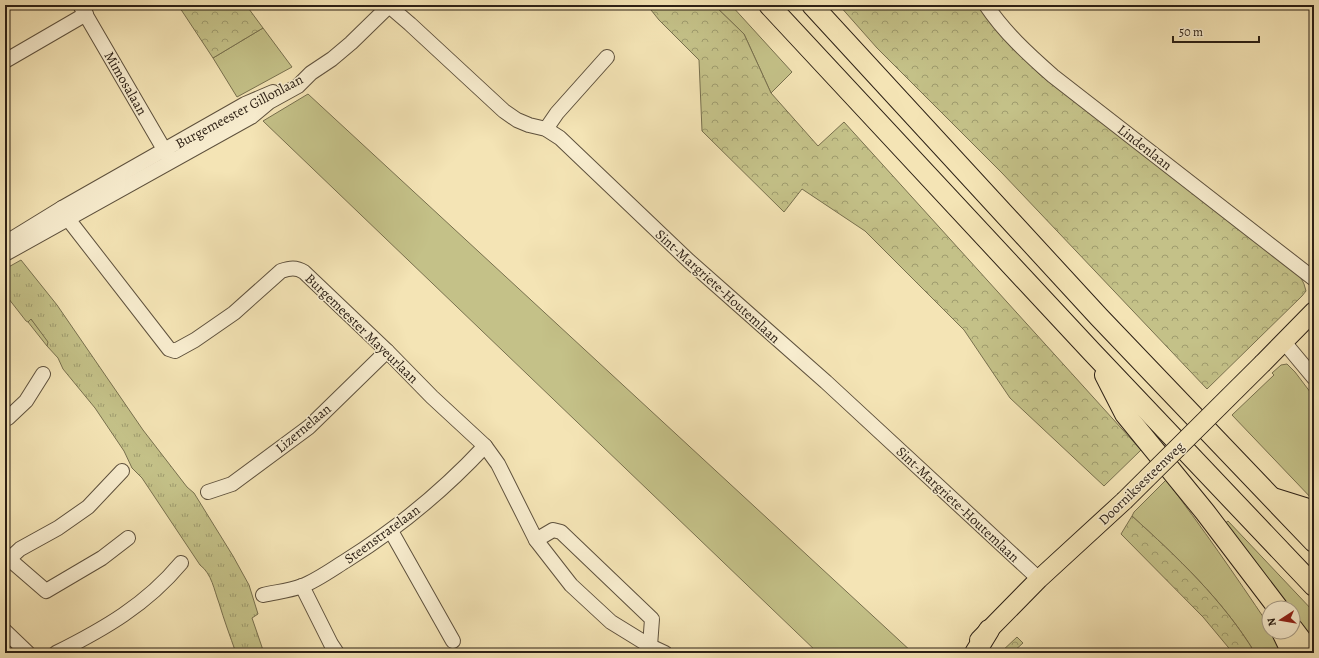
<svg xmlns="http://www.w3.org/2000/svg" width="1319" height="658" font-family="Alegreya,serif">
<defs>
<pattern id="forest-crowns" width="20" height="18" patternUnits="userSpaceOnUse"><rect width="20" height="18" fill="#c4c188"/><path d="M2 6a3 3 0 1 1 6 0M12 15a3 3 0 1 1 6 0" fill="none" stroke="#9f9c6e"/></pattern>
<pattern id="park-tufts" width="24" height="20" patternUnits="userSpaceOnUse"><rect width="24" height="20" fill="#c4c188"/><path d="M3 7l-1-3M5 7V3M7 7l1-3M15 17l-1-3M17 17v-4M19 17l1-3" fill="none" stroke="#9f9c6e"/></pattern>
</defs>
<rect width="100%" height="100%" fill="#f4e4b5"/>
<filter id="stains"><feTurbulence type="fractalNoise" baseFrequency=".005" numOctaves="4"/><feColorMatrix values="0 0 0 0 .2 0 0 0 0 .09 0 0 0 0 .02 0 0 0 .5 -.17"/></filter>
<radialGradient id="worn" r=".72"><stop offset=".6" stop-color="#630" stop-opacity="0"/><stop offset="1" stop-color="#630" stop-opacity=".3"/></radialGradient>
<g fill="#c4c188" stroke="#78704e">
<polygon points="714,5 731,5 792,72 771,93 744,34"/>
<polygon points="263,28 292,67 237,97 213,58"/>
<polygon points="308,94 913,653 818,653 263,121"/>
<polygon points="31,319 49,342 47,346 28,322"/>
<polygon points="1287,364 1295,372 1314,397 1314,501 1232,415 1274,375 1272,373 1281,365"/>
<path d="M1166,480C1202,527 1235,575 1268,624L1269,632H1272L1283,653H1255C1223,600 1177,557 1132,516L1134,512Z"/>
<polygon points="1228,521 1314,612 1314,644 1293,615 1293,608 1288,608 1224,524"/>
</g>
<g fill="url(#forest-crowns)" stroke="#78704e">
<polygon points="178,5 246,5 263,28 213,58"/>
<polygon points="647,5 714,5 744,34 771,93 818,146 844,122 1141,450 1104,486 1010,398 964,330 865,231 802,189 784,212 702,131 699,60 659,20"/>
<path d="M839,5H978C996,30 1016,52 1039,74L1300,276L1304,284L1306,291L1302,296L1207,389L1002,173L877,48Z"/>
<path d="M1132,516C1177,557 1223,600 1255,653H1233L1203,617L1121,534Z"/>
<polygon points="1017,637 1023,643 1012,653 1000,653"/>
</g>
<path fill="url(#park-tufts)" stroke="#78704e" d="M21,260L57,305L143,430L187,487L194,493L233,556L249,585L258,614L252,618L264,653H236C230,636 224,620 219,603C214,590 212,574 200,565L142,478L132,468L124,451L95,408L63,369L58,358L47,346L48,342L31,319L28,322L26,321L5,294V269Z"/>
<g fill="none" stroke-linecap="round" stroke-linejoin="round">
<defs>
<g id="minor">
<polyline points="80,5 169,158"/>
<path d="M986,5C1004,32 1028,54 1053,76L1314,279"/>
<polyline points="389,6 410,24 504,111 517,120 529,125 546,129 560,138 689,261 826,382 1039,579"/>
<polyline points="5,61 86,14"/>
<polyline points="546,129 557,113 607,57"/>
<path d="M62,208L68,219L169,349L175,351L195,340L234,313L281,271C290,268 296,267 304,272L387,351L432,397L485,446L498,464L536,540L571,585L611,622L650,646L665,653"/>
<polyline points="5,243 62,208 245,104 273,92"/>
<polyline points="5,254 251,117 269,102 298,86 311,73 332,59 351,43 390,5"/>
<polyline points="1284,342 1314,378"/>
<polyline points="5,419 8,418 26,401 43,374"/>
<polyline points="208,492 232,484 309,427 387,351"/>
<polyline points="391,531 453,641"/>
<polyline points="536,540 553,530 561,532 652,619 650,646"/>
<polyline points="9,559 46,591 102,558 128,538"/>
<polyline points="5,563 20,549 58,528 88,507 122,471"/>
<polyline points="302,586 331,644 337,653"/>
<path d="M263,595C275,592 289,591 302,586C316,581 334,568 347,560C398,528 444,490 485,446"/>
<polyline points="5,631 28,653"/>
<path d="M56,653C104,629 146,605 181,563"/>
</g>
<g id="major">
<polyline points="1263,363 1314,311"/>
<polyline points="979,640 1039,579 1124,501"/>
</g>
<g id="highway">
<polyline points="769,5 1092,352 1314,586"/>
<polyline points="812,5 1099,317 1314,542"/>
<polyline points="1105,375 1125,414 1205,512 1278,608"/>
<polyline points="1273,498 1305,508 1314,517"/>
<polyline points="1293,629 1311,653"/>
<polyline points="1282,632 1292,653"/>
<polyline points="975,653 989,630"/>
</g>
</defs>
<use href="#minor" stroke="#5e513d" stroke-width="16"/>
<use href="#major" stroke="#2c2015" stroke-width="20"/>
<use href="#highway" stroke="#2c2015" stroke-width="22"/>
<use href="#minor" stroke="#f8edcf" stroke-width="14"/>
<use href="#major" stroke="#f4e4b5" stroke-width="18"/>
<use href="#highway" stroke="#f4e4b5" stroke-width="20"/>
<defs>
<polyline id="major-bridge" points="1124,501 1263,363"/>
</defs>
<use href="#major-bridge" stroke="#2c2015" stroke-width="20" stroke-linecap="butt"/>
<use href="#major-bridge" stroke="#f4e4b5" stroke-width="18"/>
</g>
<g text-anchor="middle" stroke-width="3" stroke-linejoin="round" paint-order="stroke">
<g font-size="14" fill="#2c2015" stroke="#f8edcf">
<text transform="translate(126 83) rotate(60)" y="5">Mimosalaan</text>
<text transform="translate(239 111) rotate(-28)" y="5">Burgemeester Gillonlaan</text>
<text transform="translate(1145 147) rotate(38)" y="5">Lindenlaan</text>
<text transform="translate(718 286) rotate(42)" y="5">Sint-Margriete-Houtemlaan</text>
<text transform="translate(362 328) rotate(44)" y="5">Burgemeester Mayeurlaan</text>
<text transform="translate(303 428) rotate(-40)" y="5">Lizernelaan</text>
<text transform="translate(1141 483) rotate(-44)" y="5">Doorniksesteenweg</text>
<text transform="translate(958 504) rotate(43)" y="5">Sint-Margriete-Houtemlaan</text>
<text transform="translate(382 534) rotate(-36)" y="5">Steenstratelaan</text>
</g>
</g>
<rect width="1319" height="658" fill="none" stroke="#f4e4b5" stroke-width="20"/>
<rect x="6" y="6" width="1307" height="646" fill="none" stroke="#2c2015" stroke-width="2"/>
<rect x="10" y="10" width="1299" height="638" fill="none" stroke="#2c2015"/>
<g transform="translate(1281 620) rotate(258)"><circle r="19" fill="#f8edcf" stroke="#a69b85"/>
<path d="M0-3L7 15L0 10L-7 15Z" fill="#8f2418"/>
<text y="-6" font-size="11" font-weight="bold" text-anchor="middle" fill="#2c2015">N</text>
</g>
<path d="M1173 36v6h86v-6" fill="none" stroke="#2c2015" stroke-width="2"/>
<text x="1179" y="36" font-size="12" fill="#2c2015" stroke="#f8edcf" stroke-width="3" paint-order="stroke">50 m</text>
<rect width="100%" height="100%" filter="url(#stains)"/>
<rect width="100%" height="100%" fill="url(#worn)"/>
</svg>
